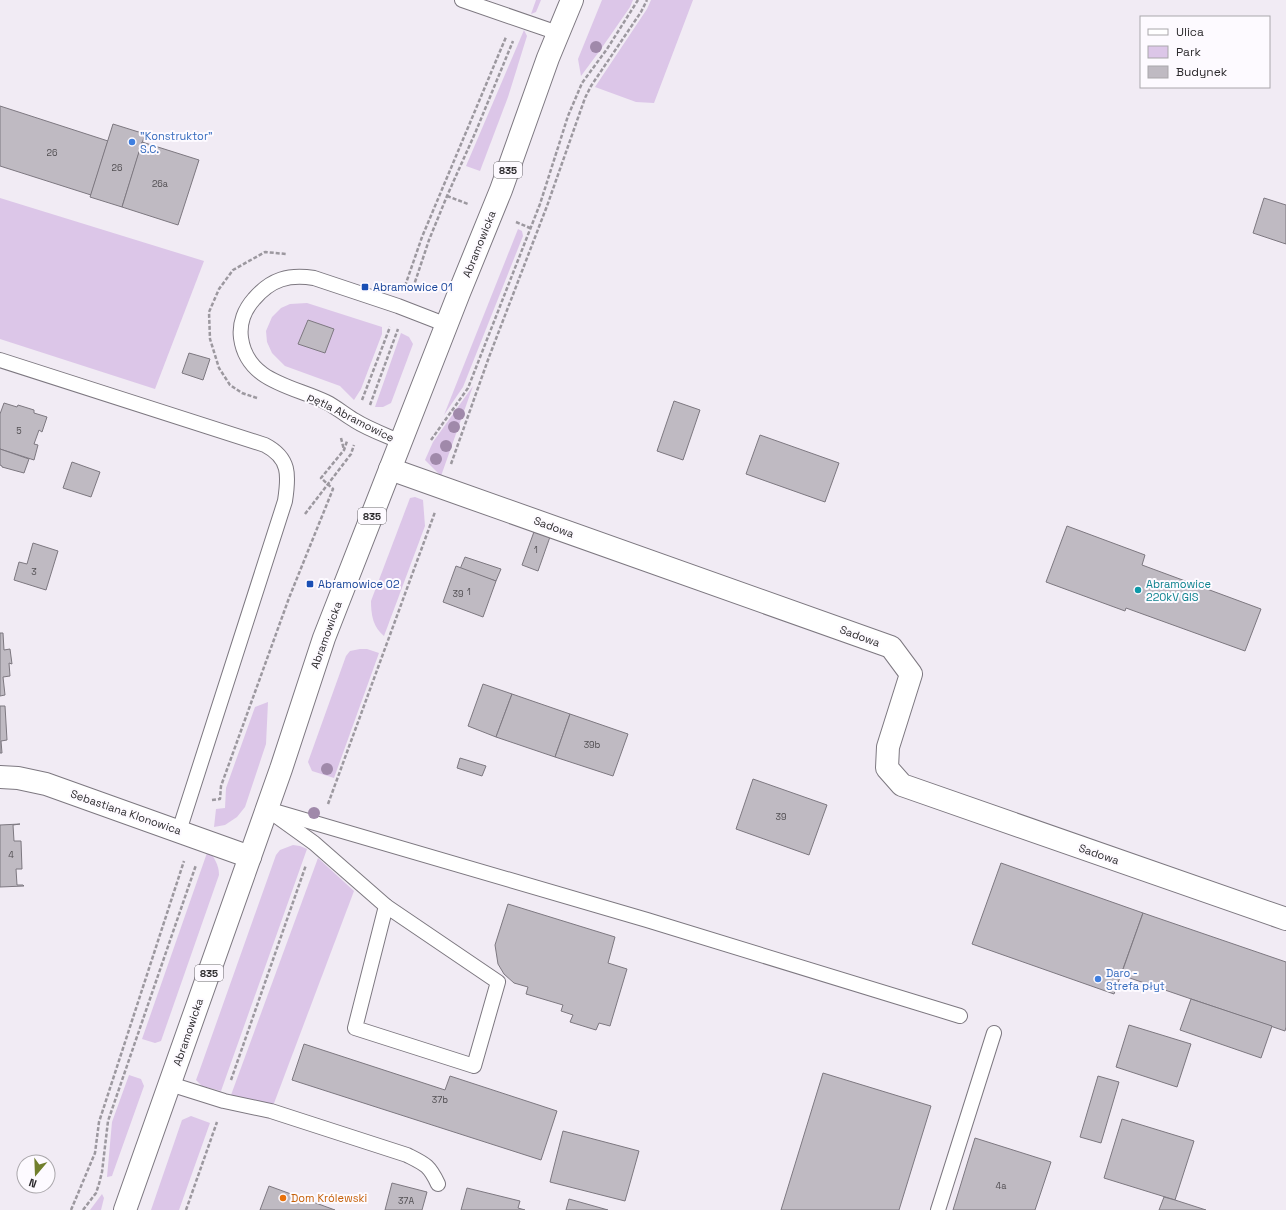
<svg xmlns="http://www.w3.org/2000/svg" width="1286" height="1210" font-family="'Space Grotesk',sans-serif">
<rect width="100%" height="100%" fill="#f1ebf4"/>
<g fill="#dcc6e8">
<polygon points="536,0 541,0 536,12 531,14"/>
<polygon points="602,0 633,0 630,7 601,49 581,76 578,59"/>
<polygon points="651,0 693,0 654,103 636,102 595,87 647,9"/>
<polygon points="524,30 527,36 508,97 480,171 466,166"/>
<polygon points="0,198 204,261 155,389 0,339"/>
<polygon points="518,229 522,231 523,236 463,387 444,415"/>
<polygon points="307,303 382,327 382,334 361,389 354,400 340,386 285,366 272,353 267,342 266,331 272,317 281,308 290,304"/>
<polygon points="401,333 409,337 413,344 391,403 383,407 375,407"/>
<polygon points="473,386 441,476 425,460 433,442"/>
<path d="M415,497L423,500L425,526L384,636C373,627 371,615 371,601L410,498Z"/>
<polygon points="360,649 367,649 379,653 334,778 312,771 308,762 346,656 350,651"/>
<polygon points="268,702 266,744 245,807 237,817 225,825 214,827 216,809 225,808 226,788 255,707"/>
<polygon points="293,845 300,846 307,849 221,1091 202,1086 196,1080 199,1072 276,855 280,850"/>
<path d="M208,850C214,857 219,865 219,875L161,1041L155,1043L142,1039Z"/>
<polygon points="318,858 354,891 273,1106 231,1095"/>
<polygon points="129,1075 141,1079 144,1086 113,1173 112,1176 107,1177 112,1122"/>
<polygon points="191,1116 210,1123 179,1210 151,1210 182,1120"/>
<polygon points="102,1194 104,1198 101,1210 90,1210"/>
</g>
<g fill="#bfbac2" stroke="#7d7880">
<polygon points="0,106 108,141 91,195 0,166"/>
<polygon points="113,124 145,134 122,207 90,197"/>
<polygon points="142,142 199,160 178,225 122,207"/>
<polygon points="1264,198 1286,205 1286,244 1253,233"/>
<polygon points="308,320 334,329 325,353 298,344"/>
<polygon points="189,353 210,359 203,380 182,373"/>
<polygon points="674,401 700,410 683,460 657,451"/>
<polygon points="4,403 17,407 18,405 34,410 34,413 47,417 42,432 39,430 34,444 38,445 34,460 0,449 0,414"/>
<polygon points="760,435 839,463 825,502 746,474"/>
<polygon points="0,449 29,459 24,473 2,467 2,466 0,465"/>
<polygon points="72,462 100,472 91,497 63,488"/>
<polygon points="1067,526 1145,555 1142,565 1261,609 1245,651 1126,608 1125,611 1046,582"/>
<polygon points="535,529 551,534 538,571 522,565"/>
<polygon points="33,543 58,551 46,590 14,580 19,562 27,564"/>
<polygon points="465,557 501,569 496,581 460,569"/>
<polygon points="456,566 496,581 483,617 443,602"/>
<polygon points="0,633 3,633 4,650 10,649 12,664 9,663 10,676 3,677 5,695 0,696"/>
<polygon points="483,684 512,694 496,737 468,726"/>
<polygon points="512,694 570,714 555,757 496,737"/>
<polygon points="0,706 5,706 7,740 1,741 2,753 0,753"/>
<polygon points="570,714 628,734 613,776 555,757"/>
<polygon points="460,758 486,766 482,776 457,768"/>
<polygon points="753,779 827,805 809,855 736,829"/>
<polygon points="20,824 13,825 14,841 21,841 22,869 16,869 17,885 23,885 24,886 0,887 0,825"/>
<polygon points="1001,863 1143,913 1114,994 972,944"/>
<polygon points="508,904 615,937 608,963 627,969 610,1026 599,1023 596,1030 570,1022 573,1015 561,1011 563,1005 526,994 528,987 514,983 504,974 498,964 495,945"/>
<polygon points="1143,913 1286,962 1286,1027 1285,1031 1121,975"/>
<polygon points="1191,999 1272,1026 1261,1058 1180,1030"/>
<polygon points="1129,1025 1191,1044 1177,1087 1116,1067"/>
<polygon points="304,1044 445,1090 450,1076 557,1111 541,1160 292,1080"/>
<polygon points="823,1073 931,1106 899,1210 781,1210"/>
<polygon points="1098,1076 1119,1082 1101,1143 1080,1137"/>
<polygon points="1122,1119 1194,1141 1175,1200 1104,1178"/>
<polygon points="563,1131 639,1151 625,1201 550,1182"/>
<polygon points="975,1138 1051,1162 1035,1210 953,1210"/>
<polygon points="392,1183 427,1192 422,1210 385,1210"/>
<polygon points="269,1186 335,1210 260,1210"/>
<polygon points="467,1188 520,1201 518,1208 525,1210 461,1210"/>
<polygon points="1164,1197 1175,1200 1206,1210 1159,1210"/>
<polygon points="569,1199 608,1210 566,1210"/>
</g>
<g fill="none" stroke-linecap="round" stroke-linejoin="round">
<defs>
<g id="service">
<polyline points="462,0 558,33"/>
<path d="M0,360L265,445C290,458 289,475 285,501L179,831"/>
<path d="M401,442C385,435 368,429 354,420C344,414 336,407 326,402C293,386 247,382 241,338C239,323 245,309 254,299C271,279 289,274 314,278L398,306L447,325"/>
<polyline points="267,809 647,920 960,1016"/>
<polyline points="275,815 314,843 386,906"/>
<polygon points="386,906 498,982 474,1066 355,1028"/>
<path d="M170,1084L224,1101L271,1111L407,1155C425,1164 429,1165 438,1184"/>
<polyline points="938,1210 994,1033"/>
</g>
<g id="minor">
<polyline points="390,469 891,647 911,674 888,747 887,768 902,785 1286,919"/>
<polyline points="0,777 18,778 46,784 250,857"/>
</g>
<polyline id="primary" points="125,1210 281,769 324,638 459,293 501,190 548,58 572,0"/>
</defs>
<use href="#service" stroke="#7d7880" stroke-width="16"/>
<use href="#minor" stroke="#7d7880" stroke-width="24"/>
<use href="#primary" stroke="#7d7880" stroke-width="24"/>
<g stroke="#9c989f" stroke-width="2.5" stroke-dasharray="4 2" stroke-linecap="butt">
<polyline points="447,196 468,204"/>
<polyline points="516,222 530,228"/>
<polyline points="405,286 422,237 506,37"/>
<polyline points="413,288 429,240 447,196 476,131 513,41"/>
<polyline points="257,398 242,393 230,385 219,368 210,339 209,312 219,289 233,270 265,252 286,254"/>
<polyline points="362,400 390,327"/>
<polyline points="370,405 398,329"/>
<polyline points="341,438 344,450"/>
<polyline points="431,440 468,388 540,204 568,116 582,83 607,49 638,0"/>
<polyline points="451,464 489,357 547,206 585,98 591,86 641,12 647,0"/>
<polyline points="305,514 351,454 354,445"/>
<polyline points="212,800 220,799 221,786 289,598 333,489 321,478 344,450 347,441"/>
<polyline points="328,804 435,512"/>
<polyline points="231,1080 306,865"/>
<polyline points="71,1210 95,1153 99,1122 184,861"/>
<polyline points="83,1210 96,1193 99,1184 102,1172 108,1121 196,865"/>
<polyline points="186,1210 217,1122"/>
</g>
<use href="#service" stroke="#fff" stroke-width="14"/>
<use href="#minor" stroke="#fff" stroke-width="22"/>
<use href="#primary" stroke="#fff" stroke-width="22"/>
</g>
<g fill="#a089aa">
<circle cx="596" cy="47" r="6"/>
<circle cx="459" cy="414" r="6"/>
<circle cx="454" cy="427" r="6"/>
<circle cx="446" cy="446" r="6"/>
<circle cx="436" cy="459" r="6"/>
<circle cx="327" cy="769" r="6"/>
<circle cx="314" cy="813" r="6"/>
</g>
<g fill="#3f7fe0" stroke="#fdfaff" stroke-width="1.5">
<circle cx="132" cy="142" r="4"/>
<circle cx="1098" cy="979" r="4"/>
</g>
<g fill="#1a4fb4" stroke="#fdfaff" stroke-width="1.5">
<rect x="361" y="283" width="8" height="8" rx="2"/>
<rect x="306" y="580" width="8" height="8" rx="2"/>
</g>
<circle fill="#0f9aa8" stroke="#fdfaff" stroke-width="1.5" cx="1138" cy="590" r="4"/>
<circle fill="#e8710a" stroke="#fdfaff" stroke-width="1.5" cx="283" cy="1198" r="4"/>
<g text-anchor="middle" stroke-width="4" stroke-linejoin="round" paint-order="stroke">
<g font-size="9" fill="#524f53">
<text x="52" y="156">26</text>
<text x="117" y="171">26</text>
<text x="160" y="187">26a</text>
<text x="19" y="434">5</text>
<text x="536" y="553">1</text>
<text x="34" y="575">3</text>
<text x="469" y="595">1</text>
<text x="458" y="597">39</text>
<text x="592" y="748">39b</text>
<text x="781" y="820">39</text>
<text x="11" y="858">4</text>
<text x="440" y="1103">37b</text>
<text x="1001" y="1189">4a</text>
<text x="406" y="1204">37A</text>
</g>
<g fill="#fdfaff" stroke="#6b696d" stroke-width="1">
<rect x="494" y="162" width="28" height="16" rx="3"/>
<rect x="358" y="508" width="28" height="16" rx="3"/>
<rect x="195" y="965" width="28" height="16" rx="3"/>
</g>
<g font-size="10" font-weight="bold" fill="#2d2b2e">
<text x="508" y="174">835</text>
<text x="372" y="520">835</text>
<text x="209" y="977">835</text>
</g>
<g font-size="11" fill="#366cbe" stroke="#fdfaff" text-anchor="start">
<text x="140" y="140">"Konstruktor"<tspan x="140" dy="13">S.C.</tspan></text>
<text x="1106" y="977">Daro -<tspan x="1106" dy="13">Strefa płyt</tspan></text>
</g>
<g font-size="11" fill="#2d2b2e" stroke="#fdfaff">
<text transform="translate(479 244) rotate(-68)" y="4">Abramowicka</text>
<text transform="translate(351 417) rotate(27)" y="4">pętla Abramowice</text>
<text transform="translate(554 527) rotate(20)" y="4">Sadowa</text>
<text transform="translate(326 635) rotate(-70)" y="4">Abramowicka</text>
<text transform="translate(860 636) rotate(20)" y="4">Sadowa</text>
<text transform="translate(126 812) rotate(19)" y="4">Sebastiana Klonowica</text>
<text transform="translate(1099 854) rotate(19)" y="4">Sadowa</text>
<text transform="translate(188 1032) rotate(-71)" y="4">Abramowicka</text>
</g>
<g font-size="11" fill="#164399" stroke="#fdfaff" text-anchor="start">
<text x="373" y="291">Abramowice 01</text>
<text x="318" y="588">Abramowice 02</text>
</g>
<g font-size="11" fill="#0d838f" stroke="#fdfaff" text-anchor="start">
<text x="1146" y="588">Abramowice<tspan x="1146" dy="13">220kV GIS</tspan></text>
</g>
<g font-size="11" fill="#c56008" stroke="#fdfaff" text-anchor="start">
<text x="291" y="1202">Dom Królewski</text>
</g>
</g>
<rect x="1140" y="16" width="130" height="72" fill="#fdfaff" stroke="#aaa7ab"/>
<rect x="1148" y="29" width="20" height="6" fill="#ffffff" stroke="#aaa7ab"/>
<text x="1176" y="36" font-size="12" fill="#2d2b2e">Ulica</text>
<rect x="1148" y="46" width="20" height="12" fill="#dcc6e8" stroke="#aaa7ab"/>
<text x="1176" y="56" font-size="12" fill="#2d2b2e">Park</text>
<rect x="1148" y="66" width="20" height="12" fill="#bfbac2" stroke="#aaa7ab"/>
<text x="1176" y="76" font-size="12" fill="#2d2b2e">Budynek</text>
<g transform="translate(36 1174) rotate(199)"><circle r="19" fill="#fdfaff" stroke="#aaa7ab"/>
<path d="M0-3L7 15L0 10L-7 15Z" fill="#717f2d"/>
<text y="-6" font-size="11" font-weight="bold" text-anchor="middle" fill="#2d2b2e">N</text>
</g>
</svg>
